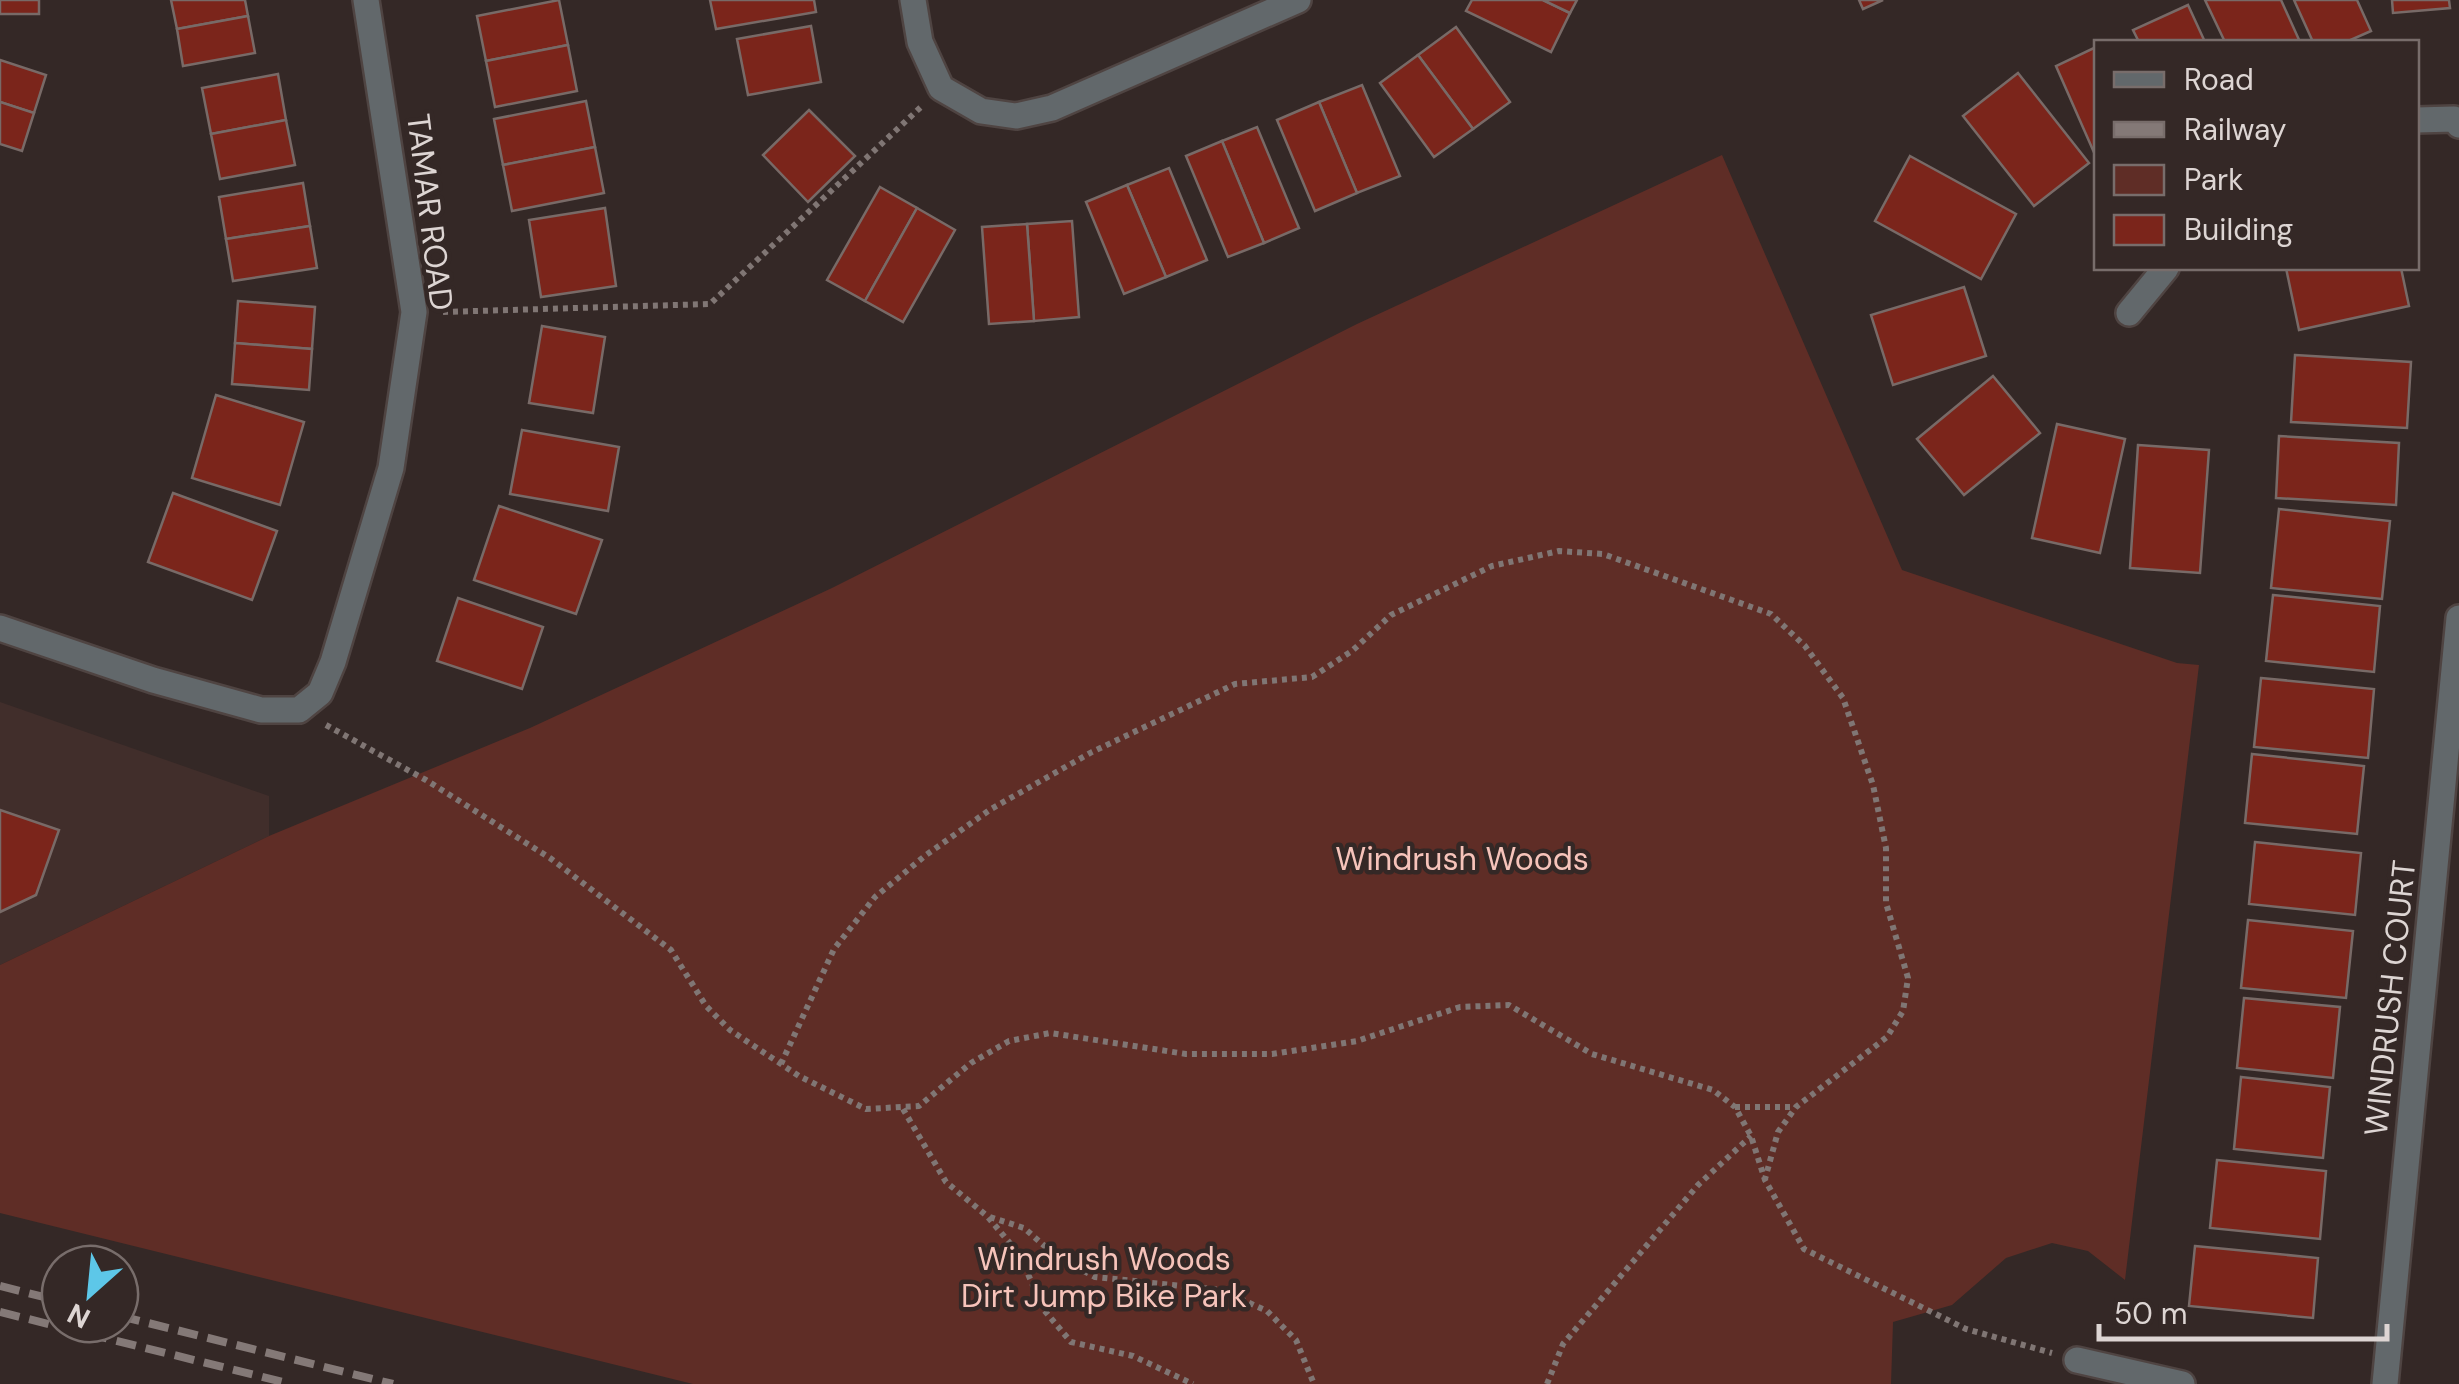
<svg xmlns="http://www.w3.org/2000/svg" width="2459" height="1384" font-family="'DM Sans',sans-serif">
<rect width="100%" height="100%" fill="#342826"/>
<polygon fill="#412e2b" points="0,702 269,796 269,836 0,965"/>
<polygon fill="#5f2d26" points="1722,155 1902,570 2177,663 2199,665 2125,1280 2088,1251 2052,1243 2006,1258 1952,1305 1893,1322 1891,1384 693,1384 0,1213 0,965 269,836 530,728 832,588 1357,324"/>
<g fill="#7b251b" stroke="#786a67" stroke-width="2.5">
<rect x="0" y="0" width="39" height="14"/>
<polygon points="171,0 245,0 248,16 177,29"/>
<polygon points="559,0 568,45 486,61 477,16"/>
<polygon points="710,0 814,0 816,12 716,29"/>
<polygon points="1472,0 1543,0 1570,13 1551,52 1466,11"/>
<polygon points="1543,0 1577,0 1570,13"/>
<polygon points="1859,0 1883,0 1863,9"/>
<polygon points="2205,0 2281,0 2300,42 2225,42"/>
<polygon points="2294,0 2357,0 2371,31 2346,42 2313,42"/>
<polygon points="2392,0 2449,0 2450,8 2393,13"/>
<polygon points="2188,5 2205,42 2139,42 2133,30"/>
<polygon points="248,16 255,53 183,66 177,29"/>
<polygon points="811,26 821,82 748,95 737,39"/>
<polygon points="1456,27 1510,102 1473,129 1418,55"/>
<polygon points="568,45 577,91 495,107 486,61"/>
<polygon points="2096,47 2096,157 2056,66"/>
<polygon points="1418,55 1473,129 1434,157 1380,83"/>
<polygon points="0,60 46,75 34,113 0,102"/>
<polygon points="2018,73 2089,163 2034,206 1963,116"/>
<polygon points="278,74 286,120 211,134 202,88"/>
<polygon points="1362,85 1400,176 1357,193 1319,102"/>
<polygon points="586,101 595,147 503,165 494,119"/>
<polygon points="0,102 34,113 22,151 0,144"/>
<polygon points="1319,102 1357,193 1315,211 1277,120"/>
<polygon points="809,110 855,156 808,202 763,155"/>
<polygon points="286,120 295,165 220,179 211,134"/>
<polygon points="1257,127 1299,228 1264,243 1222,141"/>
<polygon points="1222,141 1264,243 1228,257 1186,156"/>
<polygon points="595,147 604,193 512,211 503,165"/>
<polygon points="1910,156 2016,214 1981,279 1875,221"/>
<polygon points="1169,168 1207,260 1166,277 1127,185"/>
<polygon points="303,183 310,226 226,239 219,197"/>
<polygon points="1127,185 1166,277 1124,294 1086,202"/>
<polygon points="880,187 917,208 865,301 827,280"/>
<polygon points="605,208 616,286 541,297 529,220"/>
<polygon points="917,208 955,230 903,322 865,301"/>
<polygon points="1072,221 1079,317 1034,321 1027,224"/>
<polygon points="1027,224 1034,321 989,324 982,227"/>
<polygon points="310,226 317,268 233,281 226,239"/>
<polygon points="2286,268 2401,268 2409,306 2299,330"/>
<polygon points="1964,287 1986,356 1893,385 1871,315"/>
<polygon points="238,301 315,307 312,349 235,343"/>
<polygon points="542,326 605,337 593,413 529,403"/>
<polygon points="235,343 312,349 309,390 232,384"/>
<polygon points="2295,355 2411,362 2407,428 2291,422"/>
<polygon points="1993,376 2040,433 1964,495 1917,439"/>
<polygon points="216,395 304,422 280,505 192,478"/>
<polygon points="2057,424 2125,439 2100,553 2032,538"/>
<polygon points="522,430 619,447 608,511 510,494"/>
<polygon points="2279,436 2399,443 2396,505 2276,498"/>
<polygon points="2138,445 2209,450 2200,573 2130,568"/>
<polygon points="173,493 277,531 252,600 148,562"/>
<polygon points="499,506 602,540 576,614 474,580"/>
<polygon points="2279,509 2390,521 2382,599 2271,588"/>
<polygon points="2273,595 2380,606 2374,672 2266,661"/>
<polygon points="458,598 543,627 522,689 437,661"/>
<polygon points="2261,678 2374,689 2368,758 2254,747"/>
<polygon points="2252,754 2364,766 2357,834 2245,823"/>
<polygon points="0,810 59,830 36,895 0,912"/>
<polygon points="2255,842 2361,853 2355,915 2249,904"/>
<polygon points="2248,920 2353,931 2346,998 2241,988"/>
<polygon points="2244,998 2340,1007 2333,1078 2237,1068"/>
<polygon points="2241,1077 2330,1087 2323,1158 2234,1149"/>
<polygon points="2217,1160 2326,1171 2320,1239 2210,1228"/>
<polygon points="2195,1246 2318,1258 2313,1318 2189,1306"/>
</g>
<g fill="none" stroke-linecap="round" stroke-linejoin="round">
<defs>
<g id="minor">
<polyline points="913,0 920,42 941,88 981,111 1016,116 1052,108 1298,0"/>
<polyline points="2416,120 2454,119 2459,125"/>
<polyline points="2129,313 2166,268"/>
<polyline points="0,628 153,680 261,710 299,710 320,693 333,662 391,468 414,312 366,0"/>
<polyline points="2077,1360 2182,1384"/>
<polyline points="2385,1384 2459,618"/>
</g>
</defs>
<use href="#minor" stroke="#4f4442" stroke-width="30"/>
<g stroke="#807674" stroke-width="6" stroke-dasharray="5 5" stroke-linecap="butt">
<polyline points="443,312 710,304 922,106"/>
<polyline points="326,725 426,780 550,858 671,950 706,1006 730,1030 799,1076 866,1109 919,1106 971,1063 1009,1041 1050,1033 1186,1054 1272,1054 1357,1041 1460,1007 1509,1005 1592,1054 1713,1090 1735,1107 1751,1136 1765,1180 1804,1249 1966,1329 2052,1353"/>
<polyline points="781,1064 834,949 875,897 926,855 991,809 1092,752 1235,684 1312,677 1352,651 1391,615 1492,566 1559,551 1603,554 1771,614 1805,646 1843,698 1873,785 1886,848 1886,903 1908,978 1903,1011 1887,1037 1796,1107 1778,1132 1765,1179"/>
<polyline points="1735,1107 1794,1107"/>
<polyline points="903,1109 946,1182 987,1216 1019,1254 1044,1310 1071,1342 1133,1356 1193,1384"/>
<polyline points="990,1217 1024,1228 1056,1256 1095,1277 1221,1290 1267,1311 1296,1340 1314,1384"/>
<polyline points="1547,1384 1563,1344 1698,1185 1751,1136"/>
</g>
<use href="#minor" stroke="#62686b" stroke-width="25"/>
<g stroke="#847977" stroke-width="8" stroke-dasharray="20 10" stroke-linecap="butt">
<polyline points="0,1286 60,1301"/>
<polyline points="0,1312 291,1384"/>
<polyline points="120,1316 393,1384"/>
</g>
</g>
<g text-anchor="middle" stroke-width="9" stroke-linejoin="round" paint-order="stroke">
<g font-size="32" fill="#ddd5d3" stroke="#342826">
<text transform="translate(430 212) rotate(83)" y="11">TAMAR ROAD</text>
<text transform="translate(2390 998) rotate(-84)" y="11">WINDRUSH COURT</text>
</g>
<g font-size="32" fill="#f6c3ba" stroke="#342826">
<text x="1462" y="870">Windrush Woods</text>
<text x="1104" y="1270">Windrush Woods<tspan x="1104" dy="37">Dirt Jump Bike Park</tspan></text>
</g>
</g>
<rect x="2094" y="40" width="325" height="230" fill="#342826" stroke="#786d6b" stroke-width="2.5"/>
<rect x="2114" y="72" width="50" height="15" fill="#62686b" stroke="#786d6b" stroke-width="2.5"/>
<text x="2184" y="90" font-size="30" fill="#ddd5d3">Road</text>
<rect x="2114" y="122" width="50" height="15" fill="#847977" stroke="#786d6b" stroke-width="2.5"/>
<text x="2184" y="140" font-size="30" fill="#ddd5d3">Railway</text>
<rect x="2114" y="165" width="50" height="30" fill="#5f2d26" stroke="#786d6b" stroke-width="2.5"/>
<text x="2184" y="190" font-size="30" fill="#ddd5d3">Park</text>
<rect x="2114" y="215" width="50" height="30" fill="#7b251b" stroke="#786d6b" stroke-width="2.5"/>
<text x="2184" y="240" font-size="30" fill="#ddd5d3">Building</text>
<g transform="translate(90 1294) rotate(207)"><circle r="48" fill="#342826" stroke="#786d6b" stroke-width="2.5"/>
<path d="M0-8L18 38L0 25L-18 38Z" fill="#5dc7e8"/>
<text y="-15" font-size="28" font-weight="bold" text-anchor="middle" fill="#ddd5d3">N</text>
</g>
<path d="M2099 1324v15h288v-15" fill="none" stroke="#ddd5d3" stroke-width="5"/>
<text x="2114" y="1324" font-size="30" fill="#ddd5d3" stroke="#342826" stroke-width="8" paint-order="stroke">50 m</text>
</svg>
